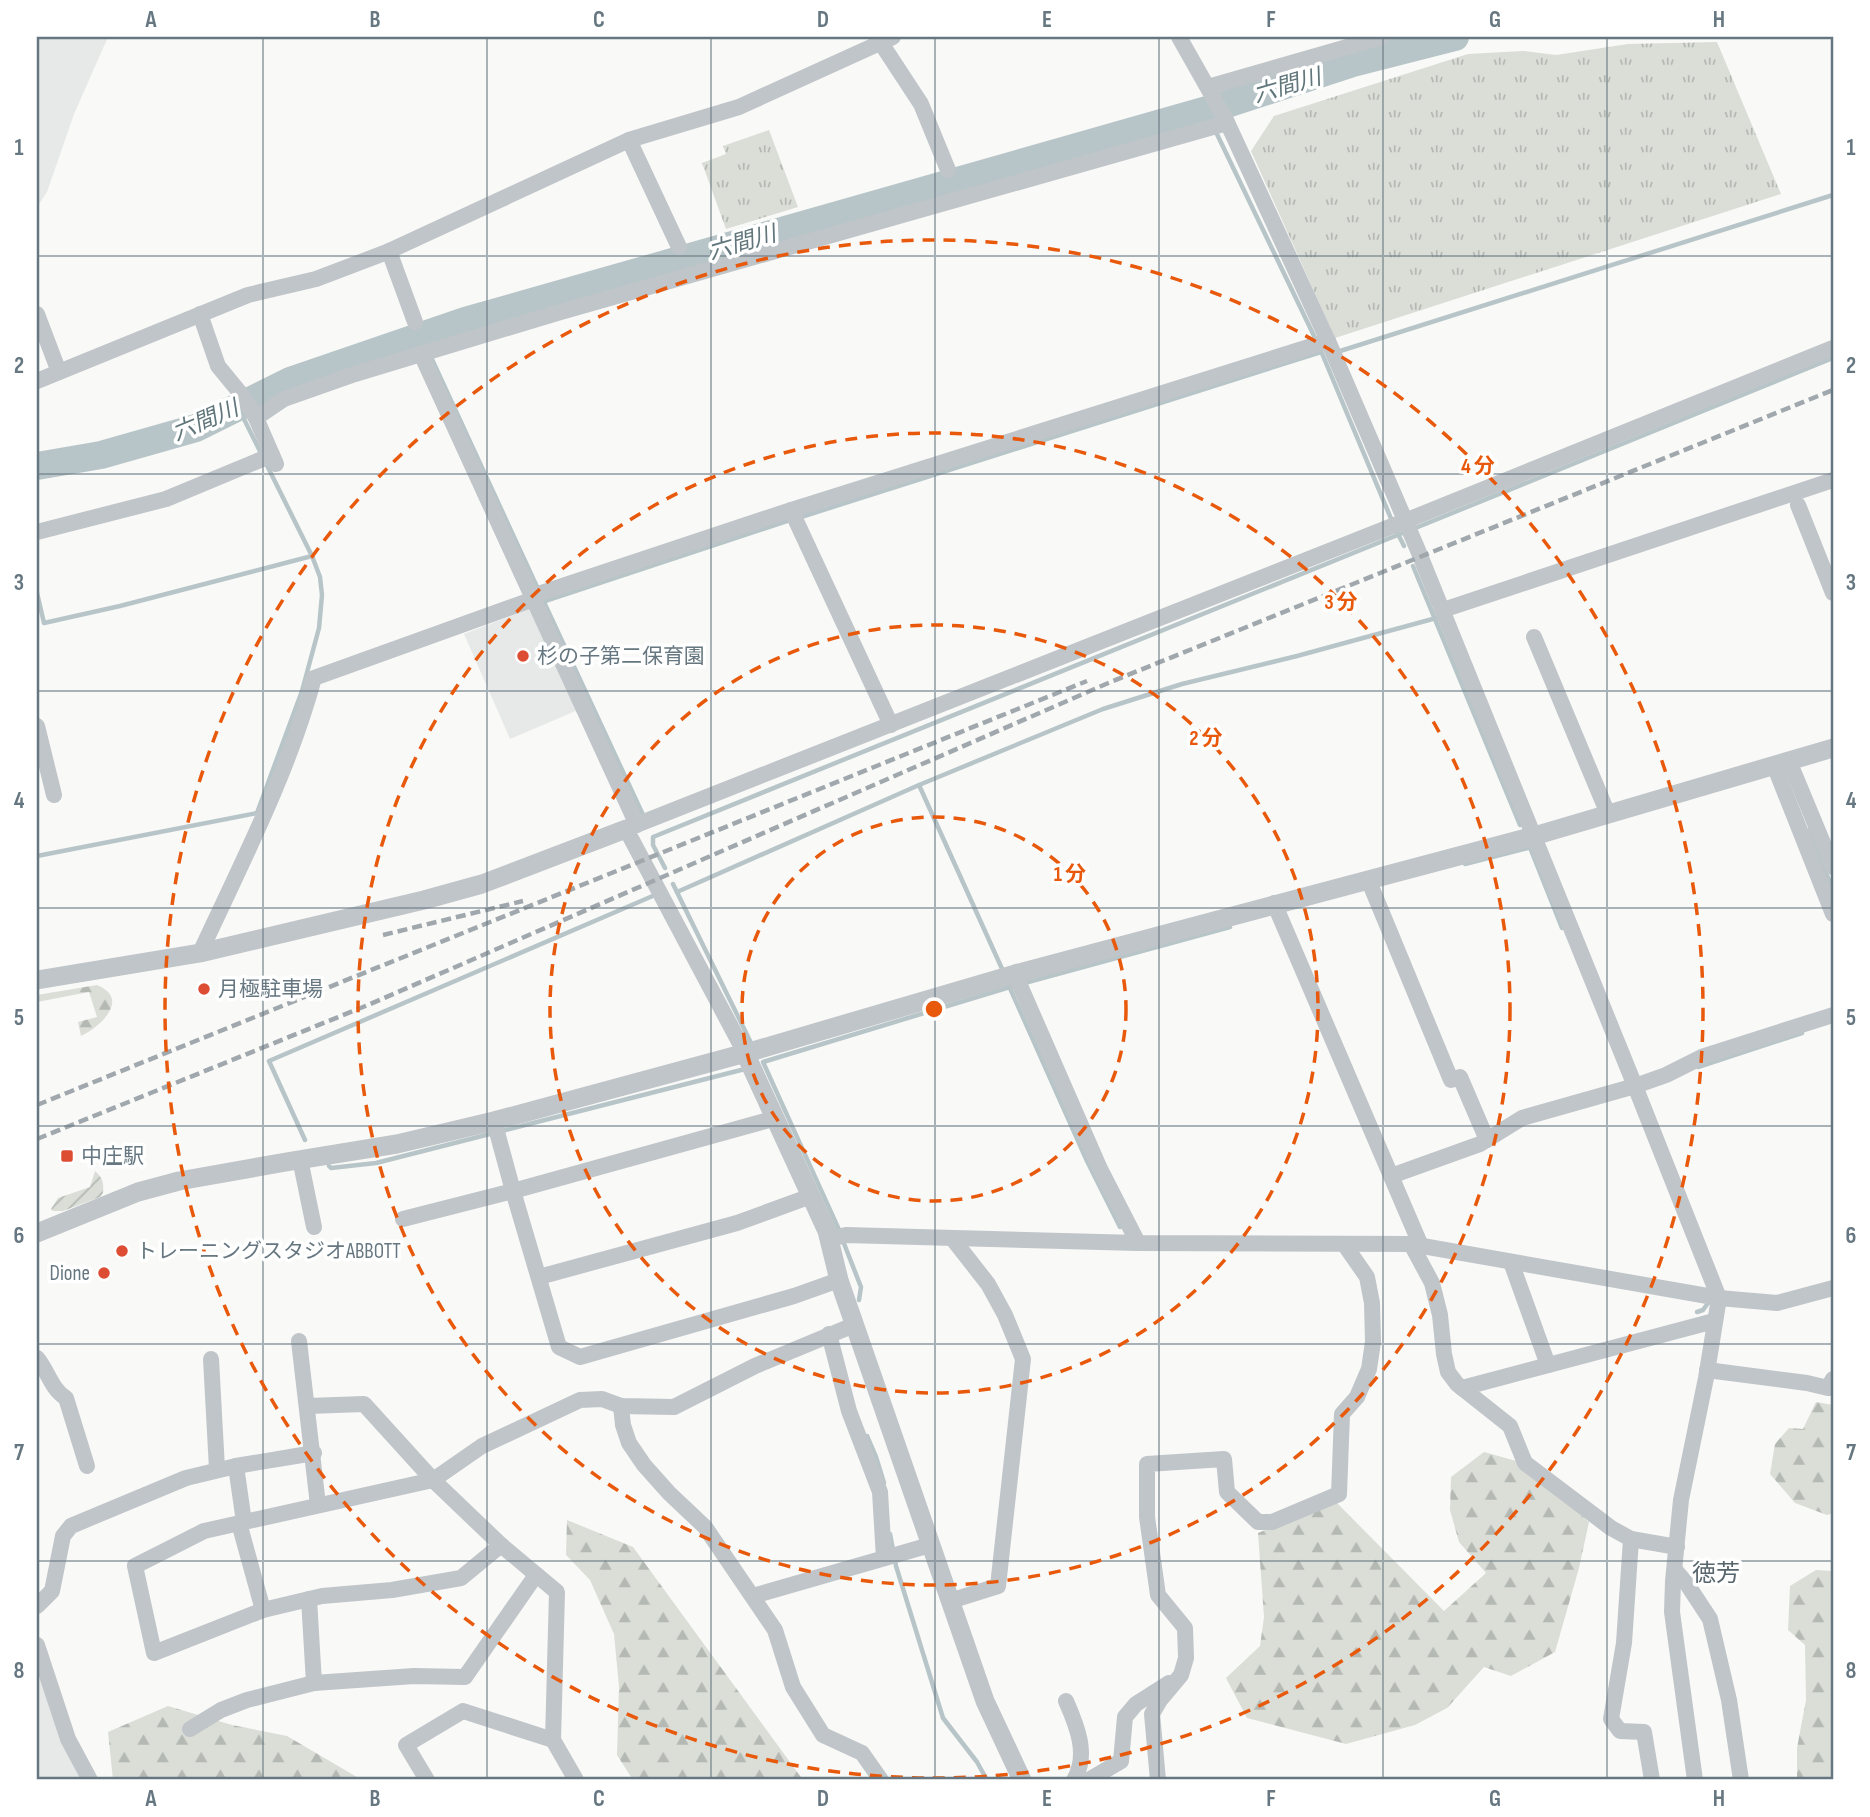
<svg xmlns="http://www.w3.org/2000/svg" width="1870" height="1817" font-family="'Sofia Sans Condensed','Noto Sans JP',sans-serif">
<defs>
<pattern id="grass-tufts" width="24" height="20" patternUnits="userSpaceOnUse" patternTransform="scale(1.75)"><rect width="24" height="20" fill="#daded7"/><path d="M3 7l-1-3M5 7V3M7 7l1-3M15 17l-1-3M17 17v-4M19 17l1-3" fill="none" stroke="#b5b9b4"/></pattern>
<pattern id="forest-firs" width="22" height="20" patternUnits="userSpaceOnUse" patternTransform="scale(1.75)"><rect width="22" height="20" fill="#daded7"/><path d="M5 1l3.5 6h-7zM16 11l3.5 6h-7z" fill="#b5b9b4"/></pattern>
<pattern id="garden-furrows" width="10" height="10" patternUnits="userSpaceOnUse" patternTransform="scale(1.75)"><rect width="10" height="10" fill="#daded7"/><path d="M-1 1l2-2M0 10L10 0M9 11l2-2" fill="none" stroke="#b5b9b4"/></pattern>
</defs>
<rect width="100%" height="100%" fill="#f9f9f7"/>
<g fill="#e7e9e8">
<polygon points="37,37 108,37 74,114 47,192 37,207"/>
<polygon points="531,608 578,710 510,739 464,634"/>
<polygon points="37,1654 87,1780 37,1780"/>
</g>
<g fill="url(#grass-tufts)">
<polygon points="1717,42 1781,194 1335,338 1251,151 1274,116 1468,54 1523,51 1556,55 1628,44"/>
<polygon points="769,130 798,207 726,229 702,163 726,154 723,146"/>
</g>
<g fill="url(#forest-firs)">
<path d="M97,985C131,999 100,1027 81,1036L78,1022L97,1017L89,992L37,1002V995Z"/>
<polygon points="1816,1402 1833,1405 1833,1513 1827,1515 1795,1503 1770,1474 1775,1444 1789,1428 1803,1429"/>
<polygon points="1484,1452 1520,1462 1589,1522 1579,1568 1555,1652 1511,1676 1484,1667 1447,1708 1415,1725 1346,1744 1247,1718 1226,1678 1260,1646 1264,1617 1258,1533 1335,1501 1444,1611 1486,1573 1459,1542 1450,1510 1451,1477"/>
<polygon points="567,1520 633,1547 803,1780 633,1780 617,1755 619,1687 614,1634 590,1580 566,1555"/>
<polygon points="1816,1570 1833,1571 1833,1780 1797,1780 1797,1748 1806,1700 1805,1645 1788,1630 1790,1586"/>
<polygon points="168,1706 232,1725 287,1736 362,1780 113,1780 108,1732"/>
</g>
<path fill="url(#garden-furrows)" d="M95,1171C103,1178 104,1183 103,1193L100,1197L63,1211H53L51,1209L58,1198L90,1187Z"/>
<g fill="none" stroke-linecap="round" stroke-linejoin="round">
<g stroke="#b8c5c8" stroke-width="4.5">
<polyline points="1206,110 1212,122"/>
<polyline points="1215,130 1316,340"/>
<polyline points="422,336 427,347"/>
<polyline points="1321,351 1392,521"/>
<polyline points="1337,352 1833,195"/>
<polyline points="430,355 538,589"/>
<polyline points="798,518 1321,352"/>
<polyline points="1413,529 1833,358"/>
<polyline points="1397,532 1404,546"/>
<polyline points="1413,566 1520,825"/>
<polyline points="37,593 44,623 120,606 312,556"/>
<polyline points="543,600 644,817"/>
<polyline points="539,603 790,520"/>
<polyline points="919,785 1003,971"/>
<polyline points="1809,830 1833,890"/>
<polyline points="1529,845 1562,928"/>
<polyline points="37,856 257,813 302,691 319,628 322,595 320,577 312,556 238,407"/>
<polyline points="1465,864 1532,847"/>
<polyline points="665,868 653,845 653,837 1405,532"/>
<polyline points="673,884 753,1047"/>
<polyline points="677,892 919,785 1103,709 1182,684 1297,656 1440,617"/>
<polyline points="1009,986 1087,1161 1120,1227"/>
<polyline points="1698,1067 1802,1033"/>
<polyline points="305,1140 269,1061 655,895"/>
<polyline points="329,1166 331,1168 376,1163 745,1069"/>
<polyline points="840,1232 763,1062 1010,987 1230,927"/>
<polyline points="843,1241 861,1287 859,1300"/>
<polyline points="1697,1312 1703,1310 1708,1303"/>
<polyline points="867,1436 876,1457 884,1483"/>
<polyline points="890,1534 896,1566 943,1718 977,1762 987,1780"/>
</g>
<polyline stroke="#b8c5c8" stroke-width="28" points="37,466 101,455 196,428 290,381 465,321 1221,106 1353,63 1455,37"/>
<g stroke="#c0c5c9" stroke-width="16">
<polyline points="1179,37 1226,120 1328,341 1417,548 1635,1086 1719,1298 1706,1378 1681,1500 1673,1581 1672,1612 1695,1780"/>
<polyline points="881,43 921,104 948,170"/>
<polyline points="1208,87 1382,37"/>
<polyline points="629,140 679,247"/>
<polyline points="389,251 415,322"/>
<polyline points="37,314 59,372"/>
<polyline points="200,314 218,366 241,394 256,418 276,464"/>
<polyline points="421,354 637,825"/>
<polyline points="37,381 248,295 316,279 387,252 629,140 739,107 893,37"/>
<polyline points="256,418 284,399 355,374 557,313 1227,123"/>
<polyline points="1798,505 1833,593"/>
<polyline points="791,510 891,725"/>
<polyline points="37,532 166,499 272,455"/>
<polyline points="532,596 791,510 1328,341"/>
<polyline points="1443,610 1833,480"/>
<polyline points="1534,637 1608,814"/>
<polyline points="37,726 54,795"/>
<polyline points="1789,761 1833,867"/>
<polyline points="1774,765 1833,914"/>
<polyline points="1368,879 1451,1080 1460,1077 1487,1140"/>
<polyline points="1274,903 1421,1246"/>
<path d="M200,953C241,864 288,774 314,678L534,599"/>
<polyline points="1015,974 1100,1169 1138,1243"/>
<polyline points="745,1053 626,829 1405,521 1833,348"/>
<polyline points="776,1118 513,1191 559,1347 580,1357 794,1296 839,1280"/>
<polyline points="300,1159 314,1227"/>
<polyline points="1391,1176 1480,1144 1522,1118 1635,1086 1666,1075 1704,1056 1833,1015"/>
<polyline points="403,1219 513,1191 494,1121"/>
<polyline points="830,1239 846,1235 1138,1243 1411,1244 1719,1298 1777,1303 1833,1288"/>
<polyline points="1411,1244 1432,1283 1440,1315 1444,1354 1448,1372 1457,1384 1510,1426 1525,1463 1611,1528 1631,1539 1677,1547"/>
<polyline points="1511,1262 1548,1365"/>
<polyline points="539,1277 737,1223 811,1196"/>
<polyline points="829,1334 849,1411 880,1492 884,1558"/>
<polyline points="299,1341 318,1505"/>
<path d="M37,1358C48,1371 51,1389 66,1398L87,1466"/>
<polyline points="211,1359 217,1469"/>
<polyline points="1707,1370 1807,1383 1828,1388 1833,1379"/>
<polyline points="1462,1388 1714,1321"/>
<polyline points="308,1406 364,1404 433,1480 501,1545 557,1592 553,1740 576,1780"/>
<polyline points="621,1406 623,1425 629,1443 644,1465 669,1493 705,1527 775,1630 793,1687 823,1735 862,1753 881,1780"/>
<polyline points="236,1466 244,1522"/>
<polyline points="239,1523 263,1610"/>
<polyline points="1631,1539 1624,1643 1611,1719 1620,1731 1644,1732 1652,1780"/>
<polyline points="501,1545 461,1578 392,1590 322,1596 263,1610 154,1653 135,1566 204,1531 433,1480 482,1446 580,1400 602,1399 621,1406 674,1407 755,1366 854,1325"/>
<polyline points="1675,1570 1687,1584 1710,1619 1729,1700 1741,1780"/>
<polyline points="753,1596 930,1545"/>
<polyline points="309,1599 314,1683"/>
<polyline points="950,1601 998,1586 1023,1359 1005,1315 988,1284 952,1238"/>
<polyline points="37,1606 52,1591 63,1536 71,1526 186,1478 236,1466 314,1453"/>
<polyline points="37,1645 68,1739 90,1780"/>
<path d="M1066,1701C1077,1726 1089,1755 1074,1780"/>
<polyline points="190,1729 221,1710 247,1700 314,1683 414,1676 465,1677 536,1575"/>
<polyline points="427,1780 406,1745 463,1711 553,1740"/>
<polyline points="1089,1780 1121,1761 1125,1717 1136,1704 1169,1683"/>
<polyline points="1158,1780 1152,1714 1160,1700 1181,1675 1186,1658 1185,1628 1158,1595 1147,1517 1147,1464 1224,1459 1227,1492 1258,1522 1272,1522 1339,1494 1342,1414 1357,1397 1369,1369 1373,1342 1372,1303 1367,1277 1344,1244"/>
</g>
<g stroke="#c0c5c9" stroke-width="19">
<polyline points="37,980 200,953 424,900 482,884 626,829"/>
<polyline points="745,1053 827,1231 839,1280 985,1701 1022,1780"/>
<polyline points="37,1233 138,1192 179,1181 286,1162 397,1144 494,1121 753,1051 1015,974 1534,836 1833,748"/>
</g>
<g stroke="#a0a8ad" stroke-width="4.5" stroke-dasharray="10 5" stroke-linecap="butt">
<polyline points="383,935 523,901"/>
<polyline points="37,1105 1087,681"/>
<polyline points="37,1139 368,1005 1113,681 1833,390"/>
</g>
</g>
<path fill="none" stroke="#667781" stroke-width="2" stroke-opacity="0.55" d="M263,37V1780M487,37V1780M711,37V1780M935,37V1780M1159,37V1780M1383,37V1780M1607,37V1780M37,256H1833M37,474H1833M37,691H1833M37,908H1833M37,1126H1833M37,1344H1833M37,1561H1833"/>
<g fill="none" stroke="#e8590c" stroke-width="3.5" stroke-dasharray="12 9">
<circle cx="934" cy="1009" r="192"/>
<circle cx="934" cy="1009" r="384"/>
<circle cx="934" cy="1009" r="576"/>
<circle cx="934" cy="1009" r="769"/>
</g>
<g fill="#dc4d34" stroke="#fff" stroke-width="2.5">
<circle cx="523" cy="656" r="7"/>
<circle cx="204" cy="989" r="7"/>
<rect x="60" y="1149" width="14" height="14" rx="3.5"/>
<circle cx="122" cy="1251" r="7"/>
<circle cx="104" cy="1273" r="7"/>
</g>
<g text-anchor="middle" stroke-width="7" stroke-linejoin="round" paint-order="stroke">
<g font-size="21" fill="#667781" stroke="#fff" text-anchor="start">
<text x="537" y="663">杉の子第二保育園</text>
<text x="218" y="996">月極駐車場</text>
<text x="81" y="1163">中庄駅</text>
<text x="136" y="1258">トレーニングスタジオABBOTT</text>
<text x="90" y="1280" text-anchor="end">Dione</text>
</g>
<g font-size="23" font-style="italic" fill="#60767b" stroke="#fff">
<text transform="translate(1287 85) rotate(-16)" y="8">六間川</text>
<text transform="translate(742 242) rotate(-16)" y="8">六間川</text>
<text transform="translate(205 420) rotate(-23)" y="8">六間川</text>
</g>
<g font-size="24" fill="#57656c" stroke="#fff">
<text x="1716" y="1581">徳芳</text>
</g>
</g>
<circle cx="934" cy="1009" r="10" fill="#e8590c" stroke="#fff" stroke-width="3.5"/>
<g font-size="21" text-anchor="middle" font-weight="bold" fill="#e8590c" stroke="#fff" stroke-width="7" stroke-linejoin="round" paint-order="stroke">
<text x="1478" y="473">4 分</text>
<text x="1341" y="609">3 分</text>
<text x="1206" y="745">2 分</text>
<text x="1070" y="881">1 分</text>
</g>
<rect width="1870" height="1817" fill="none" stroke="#ffffff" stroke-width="77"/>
<rect x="38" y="38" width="1794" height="1740" fill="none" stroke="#667781" stroke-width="2.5"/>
<g font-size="23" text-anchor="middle" font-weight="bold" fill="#667781">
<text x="151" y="27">A</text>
<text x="375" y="27">B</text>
<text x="599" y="27">C</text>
<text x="823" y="27">D</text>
<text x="1047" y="27">E</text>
<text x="1271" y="27">F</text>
<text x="1495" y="27">G</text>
<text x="1719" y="27">H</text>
<text x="19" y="155">1</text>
<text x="1851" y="155">1</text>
<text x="19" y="373">2</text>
<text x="1851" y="373">2</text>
<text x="19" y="590">3</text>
<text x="1851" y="590">3</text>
<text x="19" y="808">4</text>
<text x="1851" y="808">4</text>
<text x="19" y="1025">5</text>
<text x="1851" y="1025">5</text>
<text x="19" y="1243">6</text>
<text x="1851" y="1243">6</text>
<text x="19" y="1460">7</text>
<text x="1851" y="1460">7</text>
<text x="19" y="1678">8</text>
<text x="1851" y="1678">8</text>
<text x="151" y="1806">A</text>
<text x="375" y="1806">B</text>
<text x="599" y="1806">C</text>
<text x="823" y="1806">D</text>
<text x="1047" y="1806">E</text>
<text x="1271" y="1806">F</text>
<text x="1495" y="1806">G</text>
<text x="1719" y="1806">H</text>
</g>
</svg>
